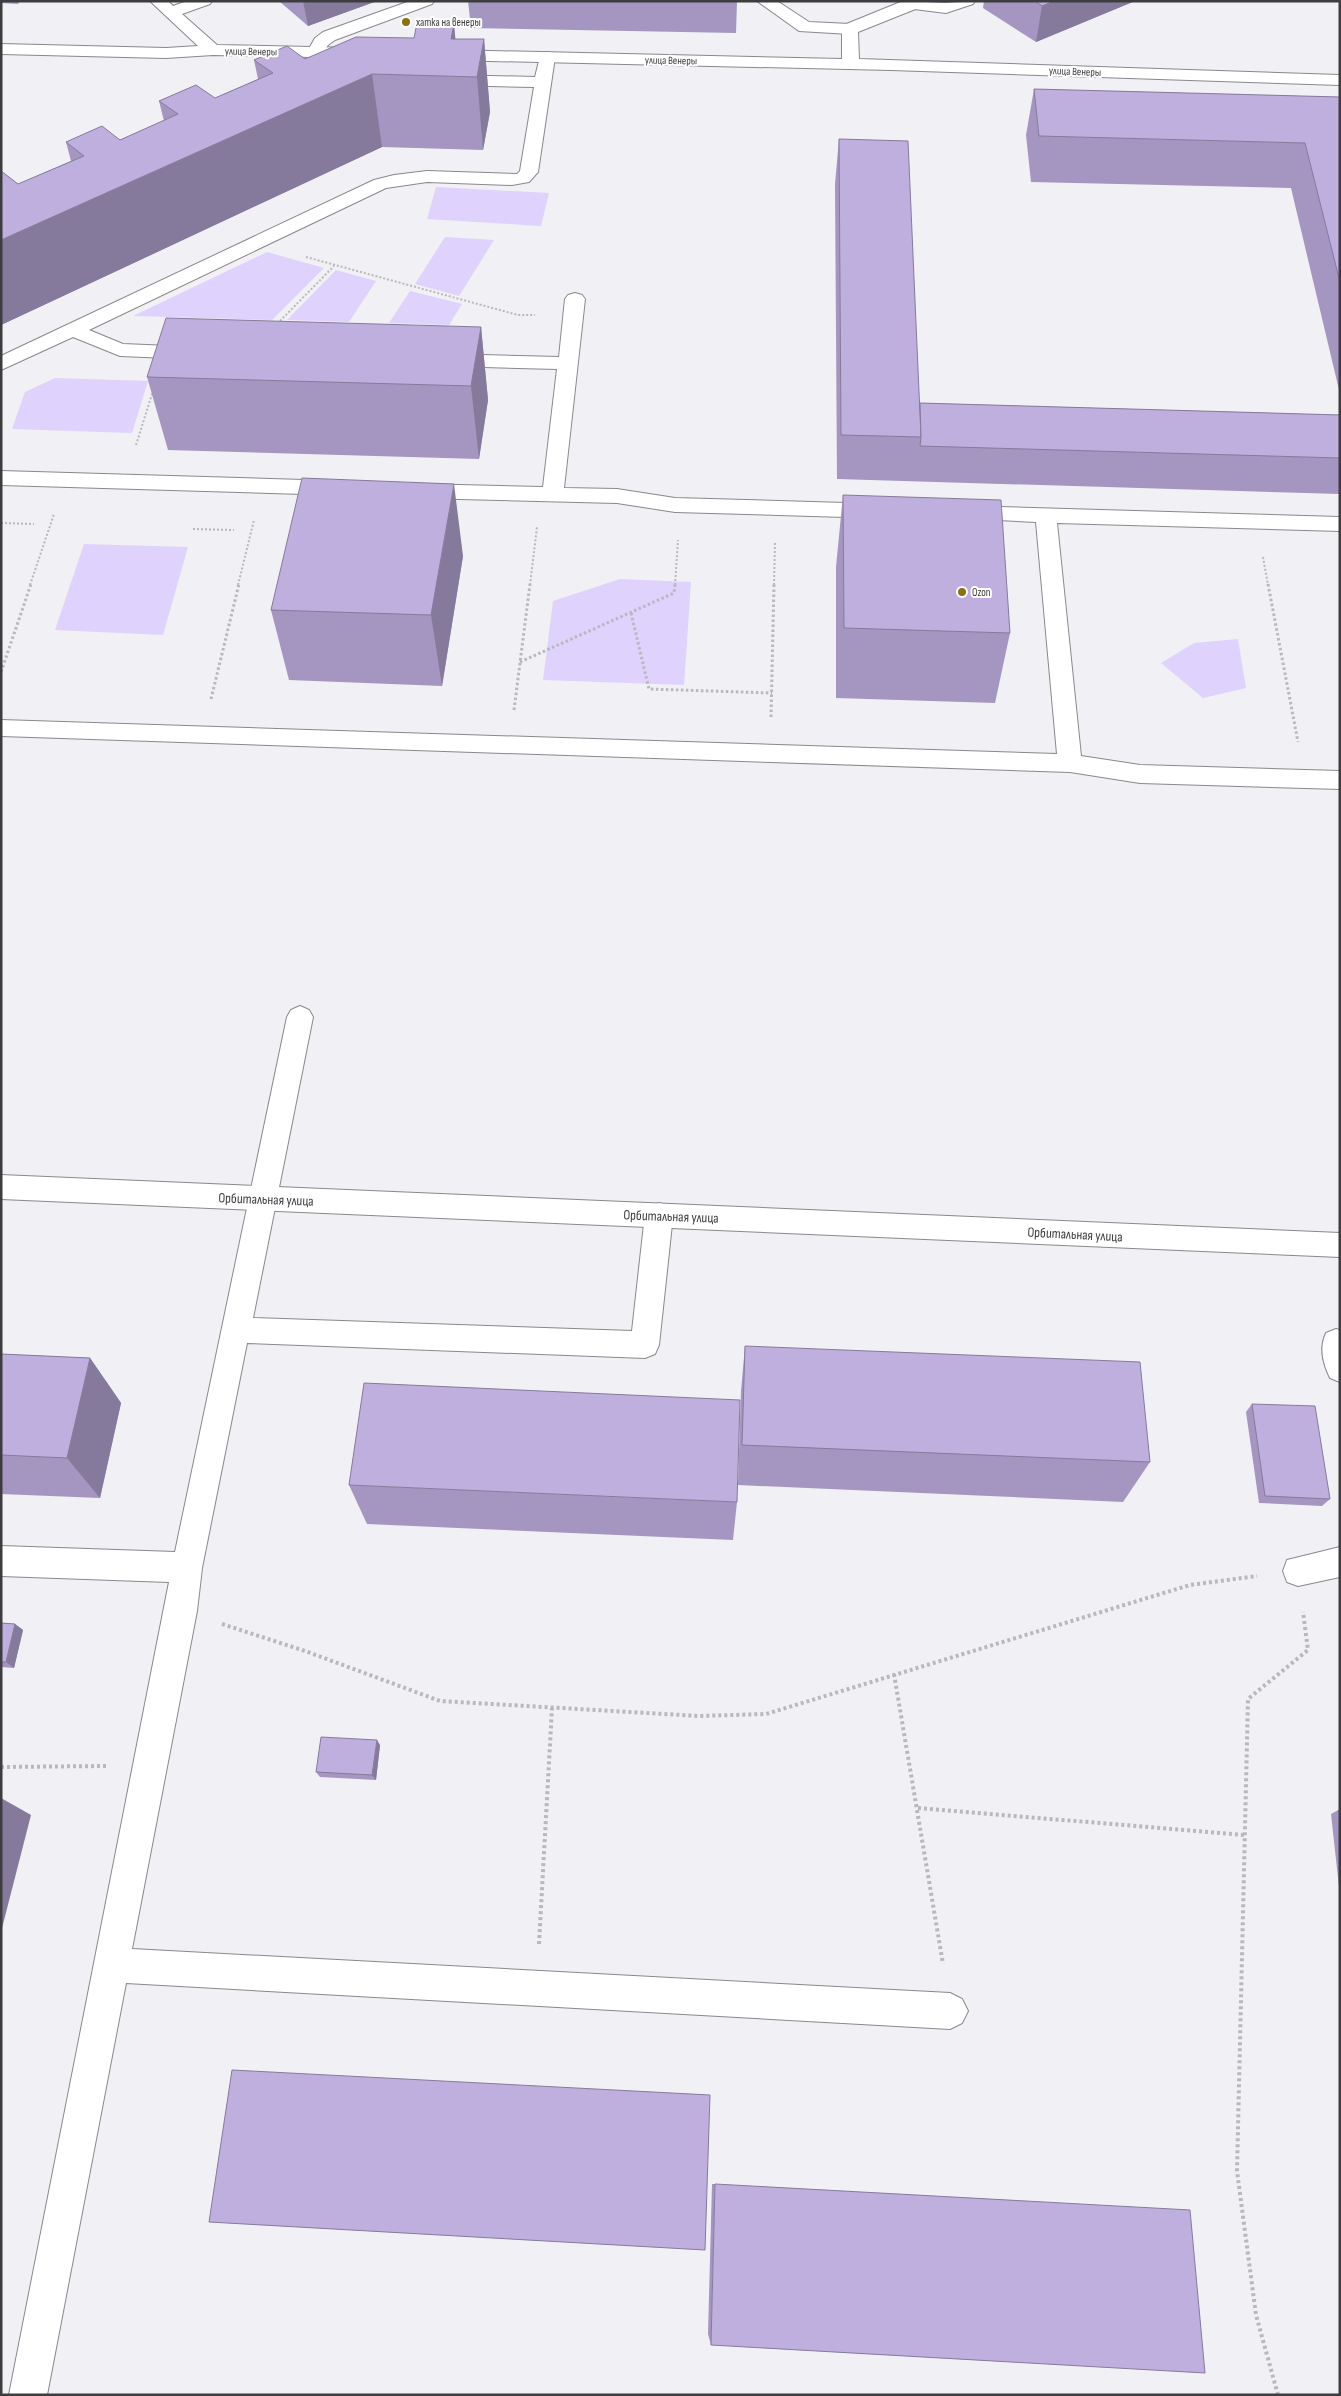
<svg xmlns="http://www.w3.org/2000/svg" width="1341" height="2396" font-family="'Sofia Sans Condensed',sans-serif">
<rect width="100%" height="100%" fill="#f1f0f4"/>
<g fill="#dfd2fd">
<polygon points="436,187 549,193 541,226 427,219"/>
<polygon points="445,237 494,240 459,296 415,284"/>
<polygon points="267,252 324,268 272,320 133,316"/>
<polygon points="336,270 376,281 349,322 287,320"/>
<polygon points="410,291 462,304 449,325 389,323"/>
<polygon points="55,378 148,381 132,433 12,429 25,392"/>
<polygon points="84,544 188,547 163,635 55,630"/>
<polygon points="620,579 691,582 684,685 543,680 553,601"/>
<polygon points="1238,639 1246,688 1203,698 1161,663 1194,643"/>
</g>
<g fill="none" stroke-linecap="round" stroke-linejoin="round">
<defs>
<g id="service">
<polygon points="410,1 434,1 432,4 335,40 328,45 321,56 309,56 307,52 315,38 323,32"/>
<polygon points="757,1 777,1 809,22 850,24 856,25 858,29 856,33 850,34 799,31"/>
<polygon points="907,1 945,3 975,1 973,4 946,13 906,8 904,5"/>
<polygon points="547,52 553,53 555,57 538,172 529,182 512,185 427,182 386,188 89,330 123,344 194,347 201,349 204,353 201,357 194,359 120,356 73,337 1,370 1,356 374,180 394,175 427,171 517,174 520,171 534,87 450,85 444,84 441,80 444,76 450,75 535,77 541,53"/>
<polygon points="575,293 582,295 585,299 564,488 617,489 675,498 879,504 886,506 890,511 886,516 879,518 675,512 617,503 418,498 411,496 408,491 411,486 418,484 543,487 557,369 447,366 440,364 437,360 440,356 447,354 559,357 565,299 568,295"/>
<polygon points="1,471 337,481 344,483 347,488 344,493 337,495 1,485"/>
<polygon points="964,506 1340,517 1340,531 1057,523 1081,756 1140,765 1340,771 1340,789 1140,783 1070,772 1,736 1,720 1057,754 1036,522 957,518 953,513 957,508"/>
<polygon points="300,1006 309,1010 313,1017 253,1318 632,1331 645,1215 649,1206 659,1203 669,1206 673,1215 659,1345 655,1354 645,1358 247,1343 202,1568 197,1611 132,1949 950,1993 962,1999 968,2011 962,2023 950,2029 126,1983 47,2395 9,2395 169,1582 1,1576 1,1546 175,1552 287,1017 291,1010"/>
<path d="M1336,1329L1340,1330V1382L1330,1378C1323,1364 1319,1347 1326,1333Z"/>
<polygon points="1340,1547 1340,1577 1298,1586 1287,1582 1283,1571 1287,1560"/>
</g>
<g id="minor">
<polygon points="150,1 168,1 173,6 187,1 212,1 210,4 182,14 217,45 357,48 363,49 365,53 363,57 357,58 213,55 166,58 1,54 1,44 166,48 198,46"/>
<polygon points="903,1 919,1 920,5 918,8 858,32 859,59 1340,75 1340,85 891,70 448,60 442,59 440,55 442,51 448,50 842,59 842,29 844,25"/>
<polygon points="1,1175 1340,1233 1340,1257 1,1199"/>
</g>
</defs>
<use href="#service" stroke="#89888c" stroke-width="2"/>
<use href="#minor" stroke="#89888c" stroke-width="2"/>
<g stroke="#b9b8bc" stroke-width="2" stroke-dasharray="2 2" stroke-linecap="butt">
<polyline points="306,257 518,315 535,315"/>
<polyline points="280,321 334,266"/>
<polyline points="136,445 153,391"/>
<polyline points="1,523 34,524"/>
<polyline points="193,529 234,530"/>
<polyline points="1263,557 1268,585"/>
<polyline points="30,585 54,514"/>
<polyline points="238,585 254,520"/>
<polyline points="530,585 537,527"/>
<polyline points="675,585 678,540"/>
<polyline points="774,585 775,543"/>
</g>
<g stroke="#b9b8bc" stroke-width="3" stroke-dasharray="2.5 2.5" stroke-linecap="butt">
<polyline points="1268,584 1298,742"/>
<polyline points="631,613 649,689 772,693"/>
<polyline points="520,662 674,593 675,584"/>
<polyline points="1,672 31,584"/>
<polyline points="211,699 239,584"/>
<polyline points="514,710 530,584"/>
<polyline points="771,717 774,584"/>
</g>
<g stroke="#b9b8bc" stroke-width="4" stroke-dasharray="3 3" stroke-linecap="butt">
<polyline points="222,1624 305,1651 440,1701 699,1716 766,1714 1190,1585 1257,1576"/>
<polyline points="894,1674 943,1964"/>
<polyline points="1,1767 106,1766"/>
<polyline points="918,1808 1244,1835"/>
<polyline points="539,1944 552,1708"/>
<polyline points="1278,2395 1256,2315 1237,2171 1248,1699 1308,1650 1303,1612"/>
</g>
<use href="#service" fill="#fff" fill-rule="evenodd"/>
<use href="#minor" fill="#fff" fill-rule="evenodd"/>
</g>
<g fill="#a496c0">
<polygon points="1,1 20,1 18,4 1,3"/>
<polygon points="279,1 377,1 308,26"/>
<polygon points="468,1 737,1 736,33 471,28"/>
<polygon points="984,1 1135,1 1036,42 983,8"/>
<polygon points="454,24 455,39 484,39 490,112 483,150 382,147 1,325 1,171 18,184 71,161 66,142 120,140 164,121 159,101 215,98 258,79 254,60 305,59 414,38"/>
<polygon points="1034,89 1340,97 1340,394 1291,188 1031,182 1026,135"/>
<polygon points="839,139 920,403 1340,415 1340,494 837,479 835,184"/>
<polygon points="481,327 488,400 479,459 168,450 147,377"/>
<polygon points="843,495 1010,633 995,703 836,698 836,567"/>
<polygon points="463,556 442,686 289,680 271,610"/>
<polygon points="745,1346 1150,1462 1123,1502 738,1485 741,1391"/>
<polygon points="1,1354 90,1358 121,1403 100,1498 1,1494"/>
<polygon points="1252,1404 1330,1499 1322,1506 1259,1503 1246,1412"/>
<polygon points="349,1485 737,1502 733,1540 367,1524"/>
<polygon points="1,1623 15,1624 23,1630 14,1668 1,1667"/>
<polygon points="380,1745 376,1780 320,1777 316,1772"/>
<polygon points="1340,1809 1340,1896 1331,1814"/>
<polygon points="712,2184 715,2184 711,2345 708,2334"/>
</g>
<g fill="#867a9c">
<polygon points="303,1 377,1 308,26"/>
<polygon points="1054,1 1135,1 1036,42 1042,6"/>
<polygon points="454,24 459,76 451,39"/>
<polygon points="484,39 490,112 483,150 477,77"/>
<polygon points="372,74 382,147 1,325 1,240"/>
<polygon points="481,327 488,400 479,459 471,386"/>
<polygon points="454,484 463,556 442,686 431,615"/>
<polygon points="90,1358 121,1403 100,1498 67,1458"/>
<polygon points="15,1624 23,1630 14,1668 6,1662"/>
<polygon points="377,1740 380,1745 376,1780 372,1775"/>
<polygon points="1,1798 31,1815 1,1932"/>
</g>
<g fill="#bfafdf" stroke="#867a9c">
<polygon points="1035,1 1054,1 1042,6"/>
<polygon points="417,23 454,24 451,39 484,39 477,77 372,74 1,240 1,171 18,184 84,156 66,142 102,126 120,140 178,114 159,101 196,85 215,98 273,73 254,60 287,46 305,59 356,37 414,38"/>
<polygon points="1034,89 1340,97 1340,282 1305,143 1039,136"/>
<polygon points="839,139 908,141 921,437 841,435"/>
<polygon points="166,318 481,327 471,386 147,377"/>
<polygon points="920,403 1340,415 1340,458 920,446 921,437"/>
<polygon points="302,478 454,484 431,615 271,610"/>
<polygon points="843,495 1001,500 1010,633 844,628"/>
<polygon points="745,1346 1140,1362 1150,1462 742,1445"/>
<polygon points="1,1354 90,1358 67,1458 1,1455"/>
<polygon points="364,1383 740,1400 737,1502 349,1485"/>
<polygon points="1252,1404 1315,1406 1330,1499 1265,1496"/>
<polygon points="1,1623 15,1624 6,1662 1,1662"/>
<polygon points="321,1737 377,1740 372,1775 316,1772"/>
<polygon points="232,2070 710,2095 705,2250 209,2222"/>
<polygon points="715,2184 1190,2210 1205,2373 711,2345"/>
</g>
<g fill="#8d7013" stroke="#fff" stroke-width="2">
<circle cx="406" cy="22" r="5"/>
<circle cx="962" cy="592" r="5"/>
</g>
<g text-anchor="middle" stroke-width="4" stroke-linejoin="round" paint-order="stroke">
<g font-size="11" fill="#3d3c3e" stroke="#fff" text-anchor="start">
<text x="416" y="26">хатка на венеры</text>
<text x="972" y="596">Ozon</text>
</g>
<g font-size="11" fill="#3d3c3e" stroke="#fff">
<text transform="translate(251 51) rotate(1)" y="4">улица Венеры</text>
<text transform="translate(671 60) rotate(1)" y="4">улица Венеры</text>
<text transform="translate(1075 71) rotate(2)" y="4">улица Венеры</text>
</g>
<g font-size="14" fill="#3d3c3e" stroke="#fff">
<text transform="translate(266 1199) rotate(2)" y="5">Орбитальная улица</text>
<text transform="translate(671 1216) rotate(2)" y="5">Орбитальная улица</text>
<text transform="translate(1075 1234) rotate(3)" y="5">Орбитальная улица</text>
</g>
</g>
<rect width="1341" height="2396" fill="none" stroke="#3d3c3e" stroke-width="5"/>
</svg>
